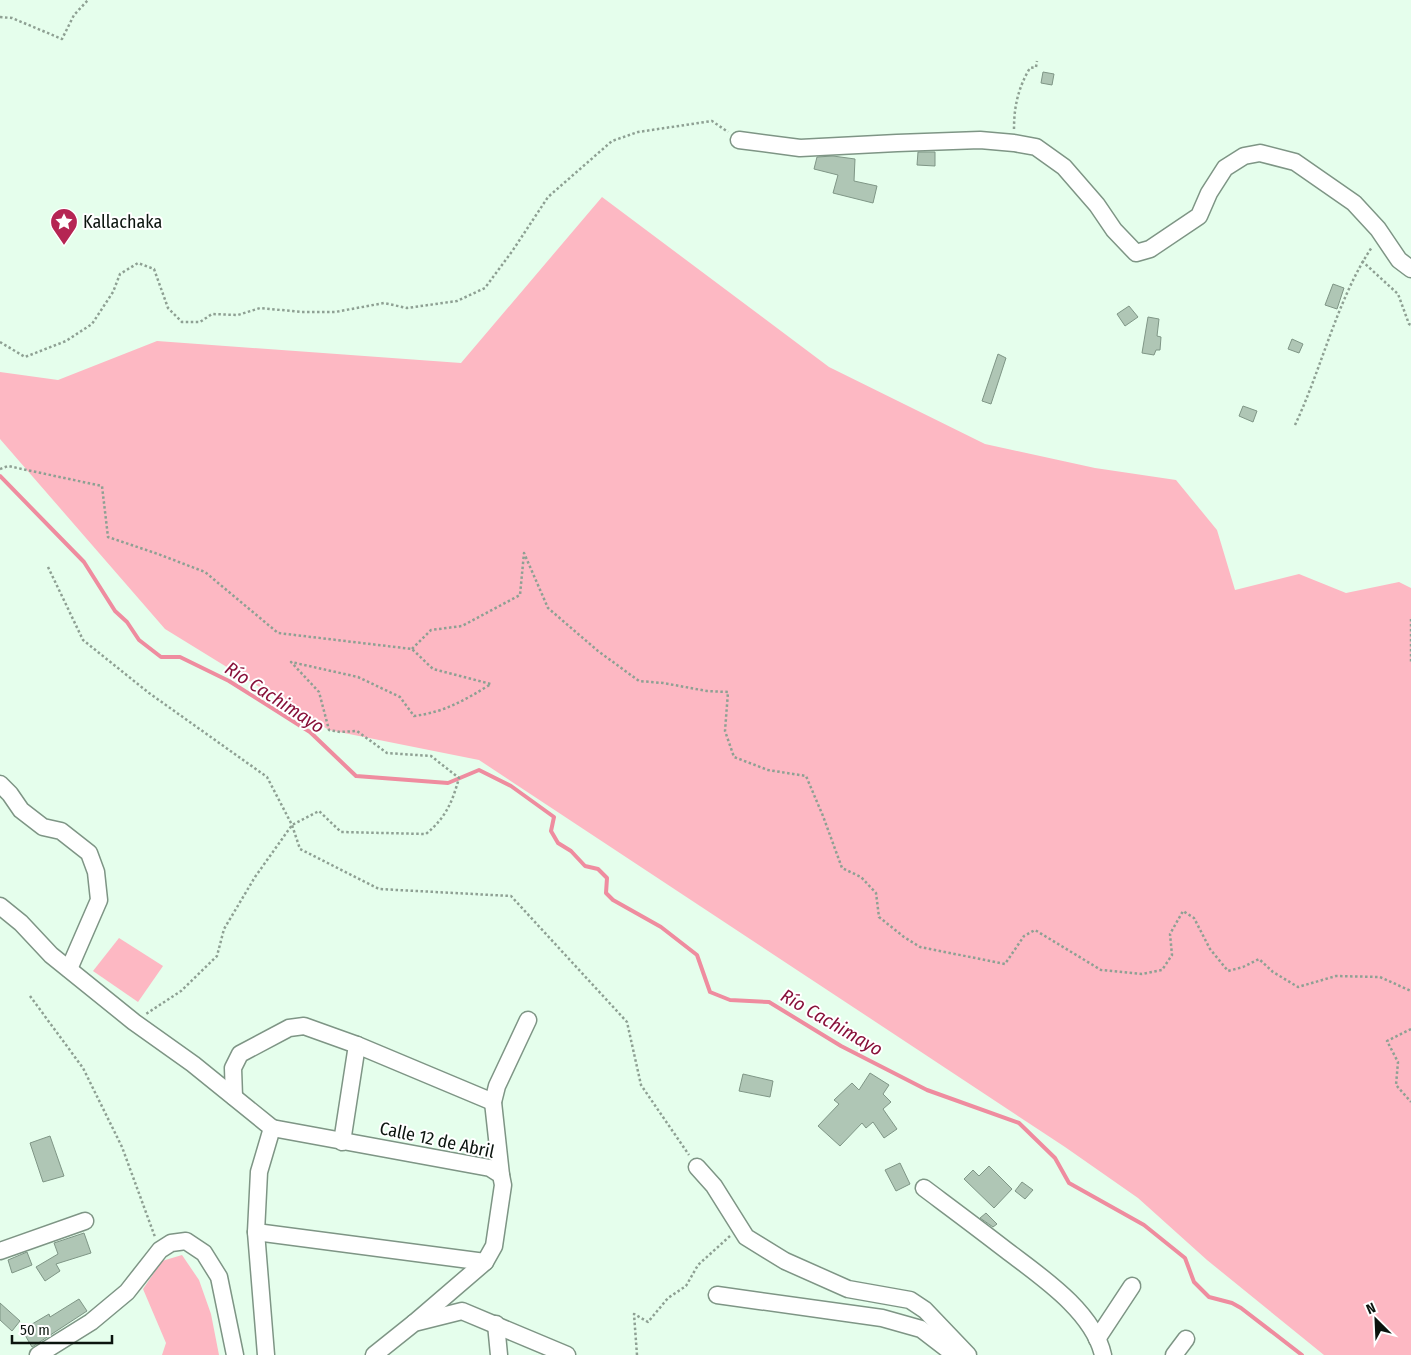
<svg xmlns="http://www.w3.org/2000/svg" width="1411" height="1355" font-family="'Fira Sans Condensed',sans-serif">
<rect width="100%" height="100%" fill="#e5feec"/>
<g fill="#fdb8c3">
<polygon points="602,197 829,367 985,444 1095,468 1176,480 1217,530 1235,590 1299,574 1346,593 1399,582 1411,588 1411,1355 1324,1355 1207,1260 1138,1198 1065,1147 479,760 329,730 165,629 0,439 0,372 58,380 157,341 461,363"/>
<polygon points="119,938 163,966 138,1002 93,971"/>
<polygon points="182,1255 199,1280 211,1314 219,1355 162,1355 166,1343 143,1289 162,1261"/>
</g>
<g fill="none" stroke-linecap="round" stroke-linejoin="round">
<polyline stroke="#ef8c9f" stroke-width="4" points="0,476 84,562 115,611 127,622 139,640 161,657 180,657 229,681 310,732 356,776 448,783 479,770 511,786 554,817 551,831 558,843 571,851 585,866 598,869 607,878 606,893 613,900 661,927 697,955 710,992 730,1000 769,1002 841,1046 927,1090 1019,1123 1055,1158 1069,1183 1144,1225 1185,1258 1194,1282 1209,1297 1232,1303 1241,1308 1302,1355"/>
</g>
<g fill="#afc6b5" stroke="#7f9686">
<polygon points="1043,72 1054,74 1052,85 1041,83"/>
<polygon points="918,152 935,152 935,166 917,165"/>
<polygon points="833,156 855,159 854,181 877,186 873,203 833,193 838,175 814,169 817,157"/>
<polygon points="1333,284 1344,288 1337,309 1325,305"/>
<polygon points="1129,306 1138,317 1125,326 1117,314"/>
<polygon points="1148,317 1159,319 1157,336 1161,337 1160,350 1156,350 1154,355 1142,353"/>
<polygon points="1292,339 1303,344 1299,353 1288,349"/>
<polygon points="998,354 1006,358 991,404 982,401"/>
<polygon points="1243,406 1257,411 1253,422 1239,416"/>
<polygon points="870,1073 889,1085 883,1094 891,1102 883,1109 897,1129 884,1138 873,1122 866,1128 862,1123 840,1146 818,1126 839,1104 834,1100 852,1083 859,1090"/>
<polygon points="743,1074 773,1081 770,1097 739,1091"/>
<polygon points="50,1136 64,1176 43,1182 30,1143"/>
<polygon points="900,1163 910,1184 896,1191 885,1170"/>
<polygon points="989,1166 1012,1189 994,1208 964,1179 973,1170 979,1176"/>
<polygon points="1022,1182 1033,1190 1025,1199 1015,1191"/>
<polygon points="986,1213 997,1224 993,1227 980,1218"/>
<polygon points="84,1233 91,1253 56,1264 60,1271 45,1281 36,1267 58,1254 54,1243"/>
<polygon points="27,1252 32,1265 12,1273 8,1260"/>
<polygon points="79,1299 87,1311 32,1347 22,1330 49,1314 50,1317"/>
<polygon points="0,1303 20,1321 12,1331 0,1320"/>
</g>
<g fill="none" stroke-linecap="round" stroke-linejoin="round">
<defs>
<g id="minor">
<polyline points="739,140 800,148 897,143 980,140 1014,143 1036,147 1064,167 1097,205 1114,230 1136,253 1150,249 1199,216 1209,193 1225,168 1244,156 1260,153 1295,162 1354,203 1378,229 1399,260 1411,269"/>
<polyline points="0,784 10,794 21,810 43,827 61,831 89,853 96,872 99,900 69,969"/>
<polyline points="0,906 21,923 51,955 134,1022 193,1064 272,1128 259,1172 256,1232 266,1355"/>
<polyline points="234,1097 233,1068 240,1054 289,1028 304,1026 357,1045 493,1102"/>
<polyline points="272,1128 490,1168 501,1175 503,1185 494,1246 485,1262 414,1323"/>
<polyline points="342,1142 357,1045"/>
<polyline points="697,1167 714,1186 746,1237 785,1261 848,1289 910,1300 925,1310 968,1355"/>
<polyline points="501,1175 493,1102 497,1086 528,1020"/>
<path d="M924,1188C952,1209 979,1229 1006,1250C1040,1276 1093,1311 1103,1355"/>
<polyline points="256,1232 485,1262"/>
<polyline points="0,1251 85,1221"/>
<polyline points="717,1295 882,1318 921,1329 955,1355"/>
<polyline points="496,1324 499,1355"/>
<polyline points="1097,1339 1132,1286"/>
<polyline points="38,1355 91,1322 127,1292 160,1250 171,1243 186,1241 204,1253 219,1277 235,1355"/>
<polyline points="374,1355 414,1323 462,1311 567,1355"/>
<polyline points="1174,1355 1186,1339"/>
</g>
</defs>
<use href="#minor" stroke="#7e9585" stroke-width="19"/>
<g stroke="#8ea093" stroke-width="2.5" stroke-dasharray="2.5 2.5" stroke-linecap="butt">
<polyline points="0,17 12,18 62,39 74,15 88,0"/>
<path d="M1014,129C1014,107 1018,88 1030,68L1036,67L1037,61"/>
<polyline points="1362,261 1398,294 1409,324 1411,325"/>
<polyline points="0,342 25,357 66,341 92,324 113,292 120,274 138,263 154,269 168,308 182,322 200,322 212,314 238,315 260,308 302,312 335,312 384,303 407,308 457,301 485,288 513,250 548,197 612,141 638,132 712,121 728,132"/>
<path d="M1295,425C1322,368 1337,299 1372,247"/>
<path d="M0,469L8,466L102,486L108,537L158,554L205,572L278,633L412,649L433,669L491,684C465,700 445,712 414,716L400,697L358,677L291,662L319,692L329,730L340,732L357,731L387,753L431,756L459,778C452,803 446,817 426,834L341,832L319,811L292,825L255,877L224,929L217,956L181,991L146,1014"/>
<polyline points="48,567 83,640 149,693 267,777 292,825 300,849 379,889 511,896 627,1022 641,1085 689,1155"/>
<polyline points="1411,619 1411,663"/>
<polyline points="412,649 431,630 462,626 520,595 524,553 548,608 598,651 639,681 663,683 707,691 728,692 725,731 734,757 768,770 806,776 823,816 842,868 861,877 876,893 879,917 904,937 920,947 1005,964 1024,936 1035,930 1101,970 1142,974 1162,970 1172,955 1170,934 1183,911 1194,918 1210,949 1228,971 1243,967 1259,959 1273,972 1298,987 1336,976 1380,977 1411,991"/>
<polyline points="30,996 83,1068 122,1147 155,1237"/>
<polyline points="1411,1029 1387,1041 1398,1062 1396,1085 1411,1102"/>
<polyline points="637,1355 634,1314 648,1322 668,1298 686,1286 698,1265 730,1236"/>
</g>
<use href="#minor" stroke="#fff" stroke-width="16"/>
</g>
<defs>
<symbol id="sight-pin" viewBox="-11 -11 22 30"><path d="M0 17L-7.5 6A9.5 9.5 0 1 1 7.5 6Z" fill="#b52553" stroke="#fff"/><path d="M0-6L1.8-2.2L6-1.7L2.9 1.2L3.7 5.4L0 3.3L-3.7 5.4L-2.9 1.2L-6-1.7L-1.8-2.2Z" fill="#fff"/></symbol>
</defs>
<g fill-rule="evenodd">
<use href="#sight-pin" x="48" y="206" width="32" height="43"/>
</g>
<g text-anchor="middle" stroke-width="4" stroke-linejoin="round" paint-order="stroke">
<g font-size="18" fill="#0b140e" stroke="#fff" text-anchor="start">
<text x="83" y="228">Kallachaka</text>
</g>
<g font-size="18" fill="#0b140e" stroke="#fff">
<text transform="translate(437 1140) rotate(12)" y="6">Calle 12 de Abril</text>
</g>
<g font-size="19" font-style="italic" fill="#88113a" stroke="#fff">
<text transform="translate(275 697) rotate(33)" y="7">Río Cachimayo</text>
<text transform="translate(832 1022) rotate(30)" y="7">Río Cachimayo</text>
</g>
</g>
<g transform="translate(1376 1320) rotate(336)" stroke="#ffffff" stroke-width="4" paint-order="stroke">
<path d="M0-4L9 19L0 12L-9 19Z" fill="#0b140e"/>
<text y="-8" font-size="14" font-weight="bold" text-anchor="middle" fill="#0b140e">N</text>
</g>
<path d="M12 1335v8h100v-8" fill="none" stroke="#0b140e" stroke-width="2.5"/>
<text x="20" y="1335" font-size="15" fill="#0b140e" stroke="#ffffff" stroke-width="4" paint-order="stroke">50 m</text>
</svg>
